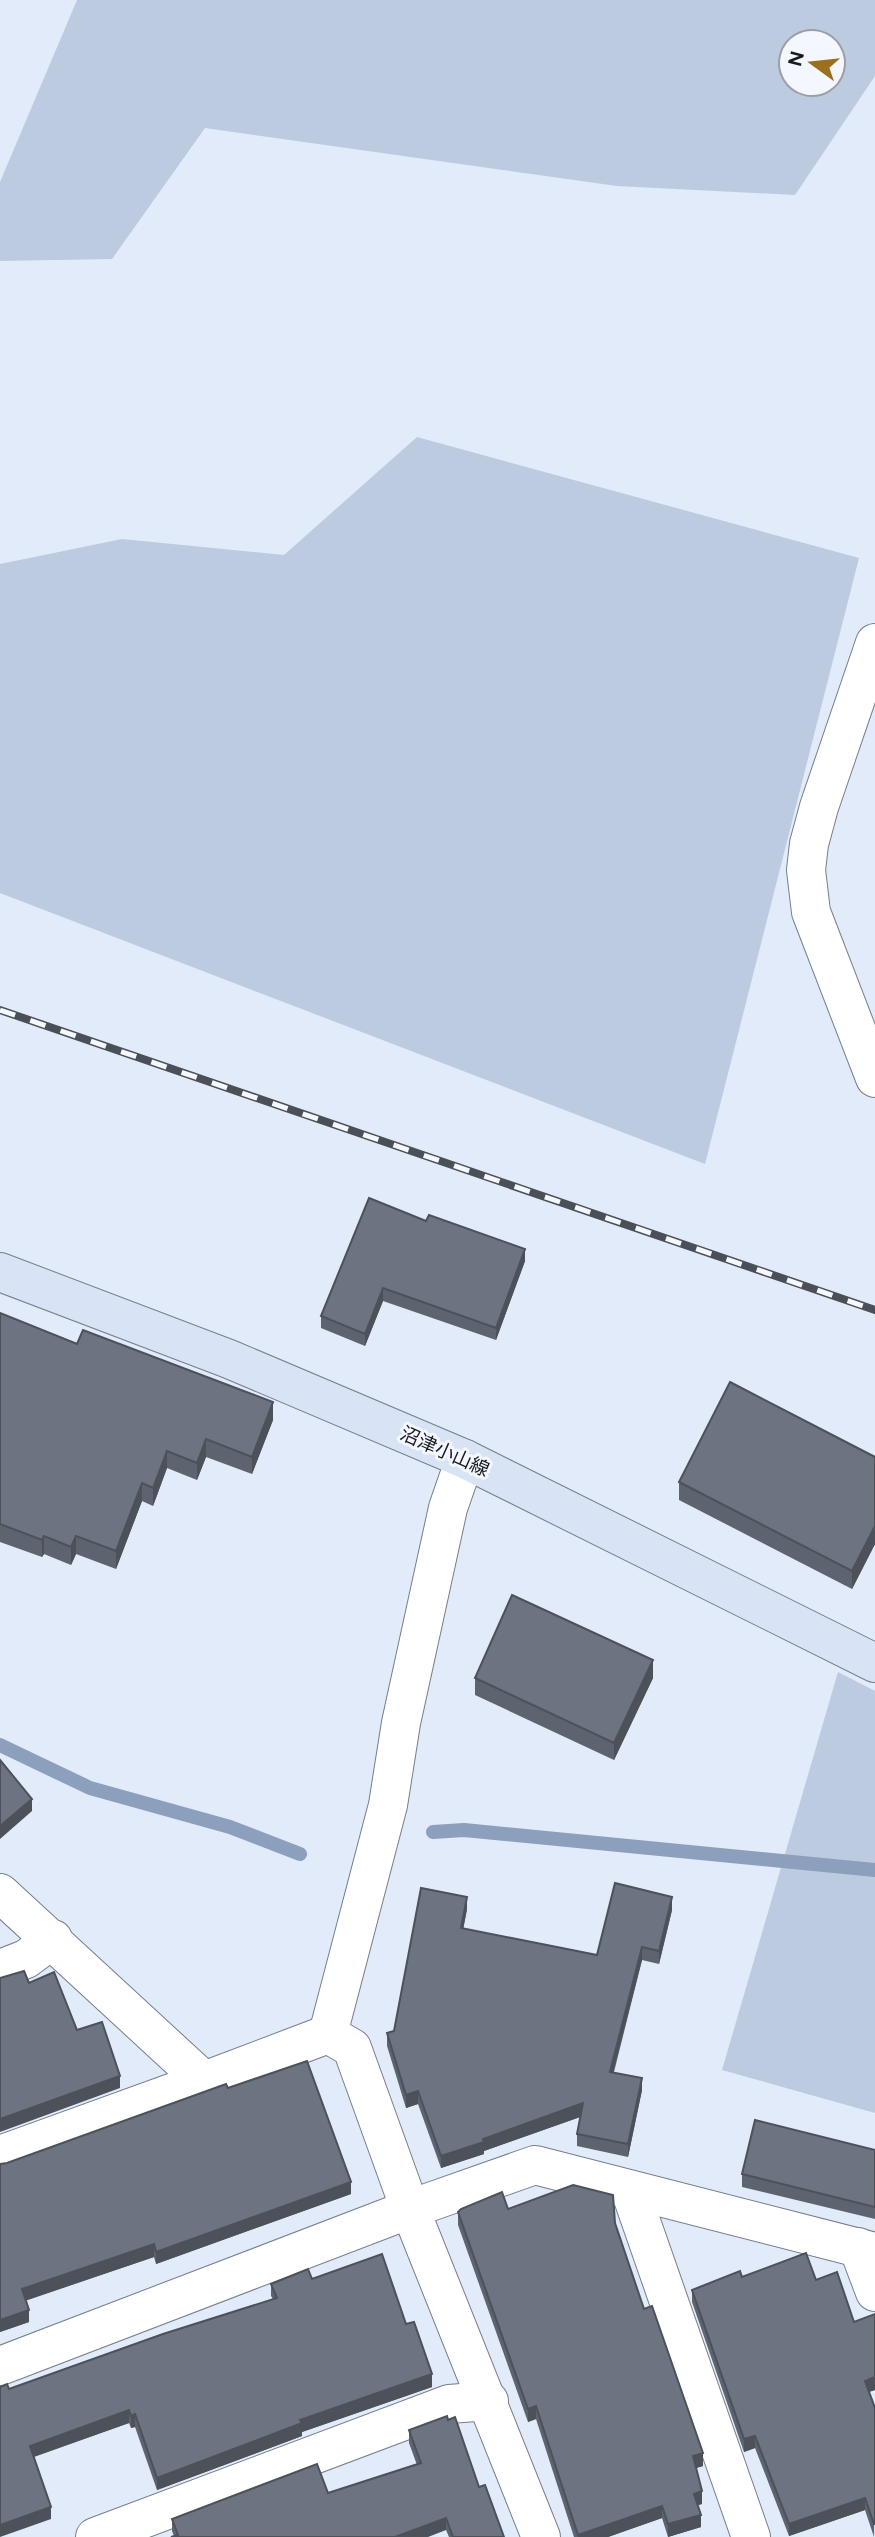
<svg xmlns="http://www.w3.org/2000/svg" width="875" height="2537" font-family="Figtree,'Noto Sans JP',sans-serif">
<rect width="100%" height="100%" fill="#e1ebf9"/>
<g fill="#bdcbe1" fill-rule="evenodd">
<path d="M77,0H875V76L795,195L617,186L205,128L112,259L0,261V182ZM833,42V84H791V42Z"/>
<polygon points="417,437 859,558 705,1164 0,893 0,564 122,539 284,555"/>
<polygon points="838,1672 875,1691 875,2113 722,2070"/>
</g>
<g fill="none" stroke-linecap="round" stroke-linejoin="round">
<g stroke="#8c9fbc" stroke-width="14">
<polyline points="0,1745 90,1788 230,1827 300,1854"/>
<polyline points="433,1832 464,1830 875,1870"/>
</g>
<defs>
<g id="minor">
<polyline points="0,1893 204,2081 328,2034 352,2048 410,2209 541,2537"/>
<polyline points="0,1969 26,1959 53,1939"/>
<polyline points="328,2034 388,1805 401,1723 448,1508 465,1459"/>
<polyline points="0,2155 204,2081"/>
<polyline points="630,2190 751,2537"/>
<polyline points="858,2247 875,2292"/>
<polyline points="0,2366 410,2209 535,2165 875,2252"/>
<polyline points="95,2537 449,2404 489,2401"/>
</g>
<polyline id="tertiary" points="875,643 819,807 809,844 806,870 811,912 875,1078"/>
<polyline id="secondary" points="0,1272 229,1359 465,1459 875,1663"/>
</defs>
<use href="#minor" stroke="#767e8b" stroke-width="40"/>
<use href="#tertiary" stroke="#767e8b" stroke-width="40"/>
<use href="#secondary" stroke="#767e8b" stroke-width="40"/>
<use href="#minor" stroke="#fff" stroke-width="38"/>
<use href="#tertiary" stroke="#fff" stroke-width="38"/>
<use href="#secondary" stroke="#d8e4f5" stroke-width="38"/>
<defs>
<polyline id="rail" points="0,1010 875,1310"/>
</defs>
<use href="#rail" stroke="#4b5058" stroke-width="8"/>
<use href="#rail" stroke="#f4f7fd" stroke-width="5" stroke-dasharray="16" stroke-linecap="butt"/>
</g>
<g fill="#5d646f">
<polygon points="369,1198 525,1261 496,1340 383,1301 365,1346 321,1328 321,1316"/>
<polygon points="0,1313 273,1420 252,1474 206,1457 197,1480 167,1468 153,1506 142,1501 116,1569 76,1554 71,1565 44,1554 42,1557 0,1542"/>
<polygon points="875,1457 875,1544 852,1589 679,1500 679,1482"/>
<polygon points="475,1678 653,1678 614,1760 475,1695"/>
<polygon points="467,1909 463,1929 597,1955 672,1910 659,1964 642,1960 614,2072 642,2090 628,2157 577,2146 577,2134 580,2117 484,2151 484,2154 441,2168 418,2104 406,2108 387,2046 387,2033 394,2031"/>
<polygon points="228,2088 351,2194 156,2264 154,2257 26,2300 29,2322 0,2332 0,2164 7,2163"/>
<polygon points="875,2150 875,2219 742,2187 742,2174"/>
<polygon points="508,2209 615,2223 644,2309 703,2466 696,2468 702,2504 698,2505 701,2527 668,2537 662,2518 608,2537 574,2537 536,2419 528,2422 458,2225 458,2212"/>
<polygon points="742,2277 816,2280 854,2322 875,2314 875,2390 869,2392 875,2408 874,2537 865,2510 789,2536 755,2448 744,2452 692,2302 692,2290"/>
<polygon points="312,2279 406,2324 432,2387 302,2432 302,2436 157,2490 135,2427 131,2428 129,2423 34,2457 51,2519 9,2389 273,2299 271,2296 271,2284"/>
<polygon points="409,2430 479,2487 504,2537 449,2537 446,2530 174,2536 172,2531 172,2519 328,2493 417,2465 409,2443"/>
</g>
<g fill="#4c515a">
<polygon points="525,1249 525,1261 496,1340 496,1328"/>
<polygon points="383,1288 383,1301 365,1346 365,1334"/>
<polygon points="273,1402 273,1420 252,1474 252,1457"/>
<polygon points="206,1439 206,1457 197,1480 197,1463"/>
<polygon points="167,1451 167,1468 153,1506 153,1488"/>
<polygon points="142,1483 142,1501 116,1569 116,1551"/>
<polygon points="875,1526 875,1544 852,1589 852,1571"/>
<polygon points="44,1536 44,1554 42,1557 42,1540"/>
<polygon points="76,1536 76,1554 71,1565 71,1547"/>
<polygon points="653,1660 653,1678 614,1760 614,1743"/>
<polygon points="32,1799 32,1811 0,1839 0,1826"/>
<polygon points="467,1897 467,1909 461,1941 461,1928"/>
<polygon points="672,1897 672,1910 659,1964 659,1951"/>
<polygon points="642,1947 642,1960 610,2084 610,2072"/>
<polygon points="120,2076 120,2088 0,2132 0,2119"/>
<polygon points="642,2078 642,2090 628,2157 628,2144"/>
<polygon points="418,2091 418,2104 406,2108 406,2095"/>
<polygon points="583,2103 583,2116 484,2151 484,2154 441,2168 441,2156 483,2139"/>
<polygon points="351,2182 351,2194 156,2264 156,2252"/>
<polygon points="154,2244 154,2257 22,2302 22,2289"/>
<polygon points="29,2310 29,2322 0,2332 0,2320"/>
<polygon points="432,2374 432,2387 302,2432 302,2436 157,2490 157,2478 300,2420"/>
<polygon points="875,2377 875,2390 865,2393 865,2381"/>
<polygon points="536,2406 536,2419 528,2422 528,2409"/>
<polygon points="129,2410 129,2423 30,2458 30,2446"/>
<polygon points="135,2414 135,2427 131,2428 131,2416"/>
<polygon points="755,2436 755,2448 744,2452 744,2439"/>
<polygon points="703,2453 703,2466 693,2469 693,2456"/>
<polygon points="702,2491 702,2504 694,2506 694,2494"/>
<polygon points="865,2498 865,2510 789,2536 789,2524"/>
<polygon points="662,2506 662,2518 608,2537 578,2537 578,2535"/>
<polygon points="51,2507 51,2519 0,2537 0,2525"/>
<polygon points="701,2515 701,2527 668,2537 668,2524"/>
<polygon points="446,2518 446,2530 428,2537 395,2537"/>
</g>
<g fill="#6c7481" stroke="#4c515a" stroke-width="2">
<polygon points="369,1198 426,1221 429,1215 525,1249 496,1328 383,1288 365,1334 321,1316"/>
<polygon points="0,1313 77,1344 83,1330 273,1402 252,1457 206,1439 197,1463 167,1451 153,1488 142,1483 116,1551 76,1536 71,1547 44,1536 42,1540 0,1524"/>
<polygon points="730,1382 875,1457 875,1526 852,1571 679,1482"/>
<polygon points="512,1595 653,1660 614,1743 475,1678"/>
<polygon points="0,1760 32,1799 0,1826"/>
<polygon points="615,1883 672,1897 659,1951 642,1947 610,2072 642,2078 628,2144 577,2134 583,2103 483,2139 484,2142 441,2156 418,2091 406,2095 387,2033 394,2031 421,1888 467,1897 461,1928 597,1955"/>
<polygon points="24,1971 29,1983 54,1972 77,2030 102,2022 120,2076 0,2119 0,1978"/>
<polygon points="307,2061 351,2182 156,2252 154,2244 22,2289 29,2310 0,2320 0,2164 7,2163 226,2084 228,2088"/>
<polygon points="755,2120 875,2150 875,2207 742,2174"/>
<polygon points="573,2185 613,2195 615,2223 644,2309 652,2306 703,2453 693,2456 702,2491 694,2494 701,2515 668,2524 662,2506 578,2535 536,2406 528,2409 458,2212 461,2209 502,2192 508,2209"/>
<polygon points="806,2253 816,2280 837,2272 854,2322 875,2314 875,2377 865,2381 875,2408 875,2524 874,2524 865,2498 789,2524 755,2436 744,2439 692,2290 740,2271 742,2277"/>
<polygon points="382,2254 406,2324 414,2322 432,2374 300,2420 302,2423 157,2478 135,2414 131,2416 129,2410 30,2446 51,2507 0,2525 0,2387 7,2384 9,2389 163,2334 277,2298 271,2284 308,2269 312,2279"/>
<polygon points="447,2416 448,2420 455,2417 479,2487 485,2485 504,2537 453,2537 446,2518 395,2537 171,2537 178,2535 172,2519 317,2464 328,2493 421,2463 409,2430"/>
</g>
<g text-anchor="middle" stroke-width="6" stroke-linejoin="round" paint-order="stroke">
<g font-size="19" fill="#171b20" stroke="#f4f7fd">
<text transform="translate(445 1451) rotate(24)" y="7">沼津小山線</text>
</g>
</g>
<g transform="translate(812 63) rotate(285)"><circle r="33" fill="#f4f7fd" stroke="#9c9fa5" stroke-width="2"/>
<path d="M0-5L12 26L0 18L-12 26Z" fill="#9a6f1d"/>
<text y="-10" font-size="19" font-weight="bold" text-anchor="middle" fill="#171b20">N</text>
</g>
</svg>
